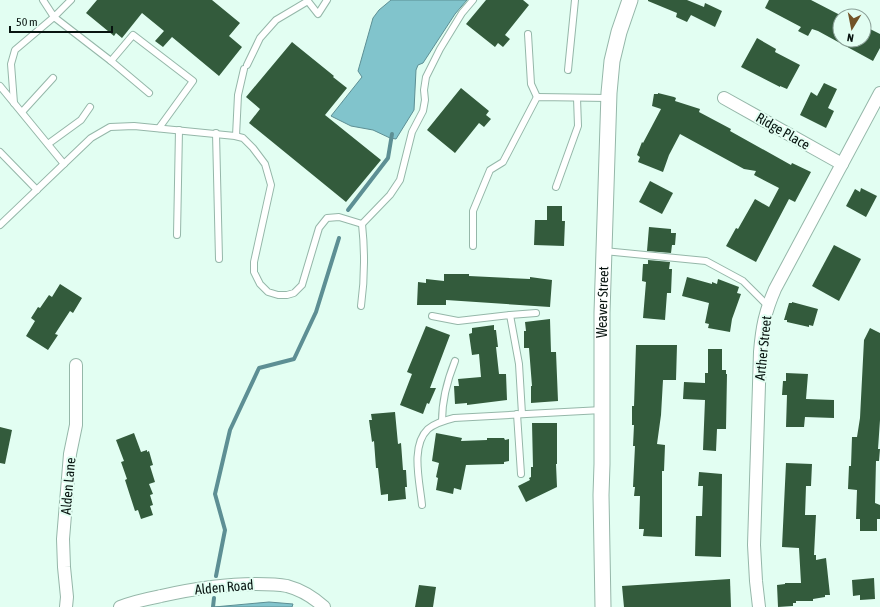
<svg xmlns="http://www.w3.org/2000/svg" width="880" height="607" font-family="'Asap Condensed',sans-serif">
<rect width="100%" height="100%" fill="#e2fef2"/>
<g fill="#81c4cc" stroke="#5d8f94">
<polygon points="391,0 467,0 455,14 423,63 418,65 416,70 414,110 396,139 390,138 373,130 351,126 331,116 362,77 358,71 373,18 379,10"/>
<polygon points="269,602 293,604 292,607 214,607"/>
</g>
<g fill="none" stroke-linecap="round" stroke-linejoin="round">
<g stroke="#5d8f94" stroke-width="4">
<polyline points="348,210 388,158 392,134"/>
<polyline points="216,576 225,530 215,494 230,430 259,368 294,359 316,312 339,238"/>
<polyline points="213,607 214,598"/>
</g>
</g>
<g fill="#335b3c">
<polygon points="97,0 212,0 240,23 229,36 242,47 219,76 172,37 163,47 155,41 164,31 142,13 122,38 116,33 114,36 86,13"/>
<polygon points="486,0 523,0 529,5 505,35 510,39 503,47 498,43 495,47 466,24"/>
<polygon points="648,0 687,0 704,7 705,3 722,11 715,27 691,15 687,22 676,17 677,13 648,1"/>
<polygon points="769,0 811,0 840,15 840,40 864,40 864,26 880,34 880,48 873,61 818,31 812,29 808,36 798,31 801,27 765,8"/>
<polygon points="757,38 776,49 775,52 800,65 787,89 780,86 780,87 741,67"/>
<polygon points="292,42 334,76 333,77 347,88 325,115 381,160 346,202 249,123 260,109 246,97"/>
<polygon points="824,83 837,89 828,108 834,111 826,128 800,115 811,92 817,96"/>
<polygon points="461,88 489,111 486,115 491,119 484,127 479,123 455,153 427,130"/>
<polygon points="658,93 674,97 676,98 675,101 700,109 699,112 731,129 730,131 791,165 792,163 811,172 795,202 789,199 756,262 726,246 736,228 738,229 755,199 769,207 779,188 754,175 756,171 744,169 680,134 669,155 663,172 638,162 640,157 637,155 642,142 643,143 661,109 652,106 654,94 658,94"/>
<polygon points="650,181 673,193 662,214 639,202"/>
<polygon points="861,188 877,196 866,217 846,206 855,189 860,192"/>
<polygon points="547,206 562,206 562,221 565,221 564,246 534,245 535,220 547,220"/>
<polygon points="649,227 671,229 671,233 676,233 675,245 672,245 671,253 647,251"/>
<polygon points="834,245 861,259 839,301 812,286"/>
<polygon points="648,260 670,262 669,269 672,269 671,293 667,293 665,320 643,318 646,282 642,281 643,264 648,264"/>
<polygon points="444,274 469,274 469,276 530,279 530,277 552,280 550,307 446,300 446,305 417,305 418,282 426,283 426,279 444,281"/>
<polygon points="687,277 712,284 712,282 717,284 718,279 739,287 737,293 741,294 732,319 730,332 708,328 709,324 705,323 709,303 682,296"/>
<polygon points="60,284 82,298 73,313 70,311 55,334 58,335 48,350 26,336 35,321 31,318 38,307 40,308 49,295 52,297"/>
<polygon points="792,302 818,309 813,326 809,325 809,327 787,322 787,320 784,320 789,303 792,303"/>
<polygon points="550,319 551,352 556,352 558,401 531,403 531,386 532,386 529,348 524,348 524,331 526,331 525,322"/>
<polygon points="494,325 494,330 496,330 498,347 496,347 499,374 506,374 507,400 467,405 467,403 455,404 454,386 459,386 458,379 481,377 479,354 472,355 469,334 472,333 472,328"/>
<polygon points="426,326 450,335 430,388 436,388 429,404 427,403 423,414 400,405 412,374 407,372"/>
<polygon points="870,328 880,333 880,420 878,449 880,449 879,461 876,461 875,503 880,505 880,519 877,519 877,531 860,531 860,519 856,519 857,490 848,489 849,466 851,466 852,437 857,437 860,418 864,340"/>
<polygon points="636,345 677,345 676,380 663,380 661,415 657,444 665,445 664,471 662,471 662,537 643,536 644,529 639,529 640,496 634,496 635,487 633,487 635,446 633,446 634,425 632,425 632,406 634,406"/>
<polygon points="708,349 722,349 722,370 726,370 726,374 727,374 726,429 717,429 716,451 703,450 705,400 683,399 684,382 705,383 705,373 708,373"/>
<polygon points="786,373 808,374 806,399 834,400 834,418 805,417 804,427 786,427 787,395 782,395 783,381 786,381"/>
<polygon points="395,412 398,444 401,443 403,470 406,470 407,487 405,487 406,499 388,501 388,494 381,495 378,468 376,468 374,441 372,442 369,420 372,420 371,414"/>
<polygon points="532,423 557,423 557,464 556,464 557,487 526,502 518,486 530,480 529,478 531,477 531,467 533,467"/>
<polygon points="0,427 12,430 5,464 0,463"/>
<polygon points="134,433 141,452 147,450 147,452 149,451 153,465 150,466 155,482 149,484 153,494 150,495 153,505 150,506 153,515 141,519 138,510 135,511 125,480 127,479 121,462 124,461 116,440"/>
<polygon points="436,433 462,438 461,441 487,440 487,438 504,438 505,440 509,439 509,461 504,462 504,464 466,465 461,490 454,488 453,494 436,490 438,478 436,477 439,463 432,461"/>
<polygon points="786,463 812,464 811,486 806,486 805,515 816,515 814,555 816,555 816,560 826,558 830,595 825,595 825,597 813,599 813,601 796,601 796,603 793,603 793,606 778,607 777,585 785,584 785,583 801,583 799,548 782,547"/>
<polygon points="699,472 722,474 721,557 695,556 696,516 702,516 703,486 698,486"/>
<polygon points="874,578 875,599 860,600 860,595 853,596 852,580"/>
<polygon points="730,579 731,607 624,607 622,586"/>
<polygon points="419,585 436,587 433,607 415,607"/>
</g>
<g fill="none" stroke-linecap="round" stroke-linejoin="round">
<defs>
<g id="service">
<polyline points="43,0 54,17 71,0"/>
<polyline points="307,0 318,14 327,0"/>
<polyline points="528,34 531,84 537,97"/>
<polyline points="247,65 260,38 276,20 308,1"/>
<polyline points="568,70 575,0"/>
<polyline points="0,86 64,164"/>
<polyline points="149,93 111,61 133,35 193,81 159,128"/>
<polyline points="14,103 11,64 15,50 54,17 111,61"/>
<polyline points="22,112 53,78"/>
<polyline points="216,133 219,259"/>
<polyline points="236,136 238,95 244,69"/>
<polyline points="48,144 81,120 90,107"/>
<polyline points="0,152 37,190"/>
<polyline points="556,187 578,126 577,98"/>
<polyline points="362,224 390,195 400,180 412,132 423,111 425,100 424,90 426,77 440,49 462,13 473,0"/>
<polyline points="0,225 91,138 110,127 134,126 235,136 243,138 253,148 265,164 271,185 254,262 254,272 260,284 268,292 278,295 287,295 294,293 302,285 319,228 327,218 339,217 362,224"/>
<polyline points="177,235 179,130"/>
<polyline points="473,246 473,211 490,170 503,162 537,97 608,98"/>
<polyline points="604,251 706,261 743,281 768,306"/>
<path d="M361,306C365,277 365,252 362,224"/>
<polyline points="510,315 536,313"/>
<polyline points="432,316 458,321 510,315 519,364 522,414"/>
<polyline points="517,414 521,474"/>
<path d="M442,421C442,399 447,381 455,361"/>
<path d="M422,505C420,483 410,446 428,429C435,423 446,420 454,418L602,410"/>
</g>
<g id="minor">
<polyline points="724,98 842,164"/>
<polyline points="66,607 67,597 64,567 63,539 70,454 76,425 76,365"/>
<path d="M120,607C135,601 146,599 161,596C192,589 224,584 256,584C266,584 277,584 287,586C302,590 313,597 324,607"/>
<path d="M759,607L756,581L754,545L760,352C762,327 765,312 775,289L880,93"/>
</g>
<g id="tertiary">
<path id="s1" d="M603,607L601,495L602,464V313L609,93L612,61L619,32L630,0"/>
</g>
</defs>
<use href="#service" stroke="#95b7a9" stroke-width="8"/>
<use href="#minor" stroke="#95b7a9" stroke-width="14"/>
<use href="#tertiary" stroke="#95b7a9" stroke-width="17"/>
<use href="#service" stroke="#fff" stroke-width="6"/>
<use href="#minor" stroke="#fff" stroke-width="12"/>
<use href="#tertiary" stroke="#fff" stroke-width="15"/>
</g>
<g text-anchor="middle" stroke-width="4" stroke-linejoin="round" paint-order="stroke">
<g font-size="14" fill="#081410" stroke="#e2fef2">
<text transform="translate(783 131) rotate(30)" y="5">Ridge Place</text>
<text dy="5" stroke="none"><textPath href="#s1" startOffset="305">Weaver Street</textPath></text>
<text transform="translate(763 348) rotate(-84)" y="5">Arther Street</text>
<text transform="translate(68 486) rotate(-85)" y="5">Alden Lane</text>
<text transform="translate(224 587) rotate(-5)" y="5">Alden Road</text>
</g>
</g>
<g transform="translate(852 28) rotate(190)"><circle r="19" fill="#e2fef2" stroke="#8ba098"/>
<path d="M0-3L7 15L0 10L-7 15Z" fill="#725428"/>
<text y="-6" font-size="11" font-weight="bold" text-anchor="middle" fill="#081410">N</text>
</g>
<path d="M10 26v6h102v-6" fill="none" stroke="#081410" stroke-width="2"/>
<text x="16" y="26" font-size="12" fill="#081410" stroke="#e2fef2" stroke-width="3" paint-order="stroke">50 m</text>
</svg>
